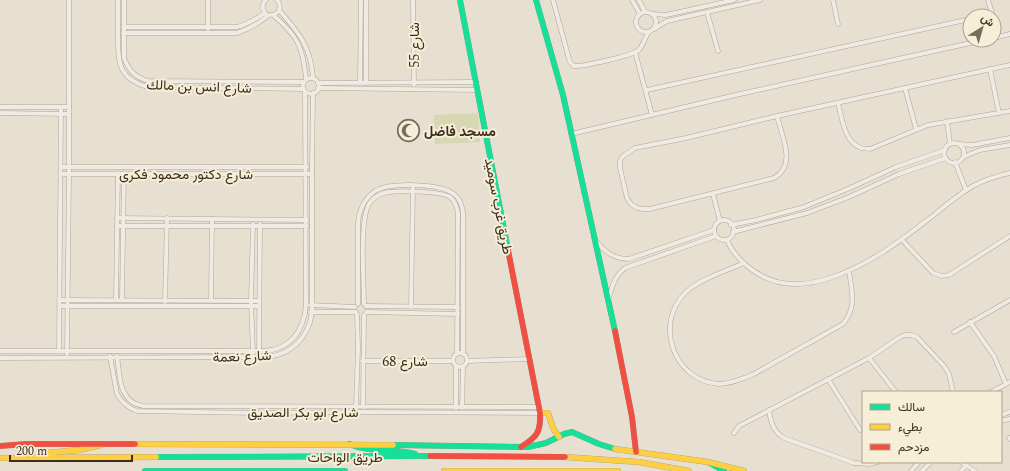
<svg xmlns="http://www.w3.org/2000/svg" width="1010" height="471" font-family="Spectral,Vazirmatn,serif">
<rect width="100%" height="100%" fill="#e7e0d1"/>
<polygon fill="#d6d7b3" points="478,113 480,142 435,144 434,115"/>
<g fill="none" stroke-linecap="round" stroke-linejoin="round">
<defs>
<g id="street">
<path d="M118,0C118,12 118,25 118,37C118,64 119,79 148,87L303,89"/>
<path d="M124,0V58C129,71 135,77 148,81L303,82"/>
<polyline points="208,0 208,29"/>
<path d="M266,0C261,4 262,9 266,14"/>
<polyline points="413,0 414,85"/>
<path d="M553,0L569,59L570,62L574,66C582,67 634,55 639,50C643,45 645,38 648,33"/>
<polyline points="632,0 640,14"/>
<polyline points="639,0 645,12"/>
<polyline points="833,0 838,24"/>
<polyline points="988,0 993,16"/>
<path d="M279,10C299,33 311,47 313,78"/>
<circle cx="646" cy="22" r="10"/>
<polyline points="707,12 718,51"/>
<polyline points="652,14 666,15 734,0"/>
<path d="M272,15C280,13 282,6 277,0"/>
<path d="M273,15C298,36 303,47 306,79"/>
<polyline points="984,16 992,14"/>
<polyline points="994,21 998,37"/>
<path d="M123,27H237C248,24 256,19 265,13"/>
<polyline points="654,29 667,21 760,0"/>
<path d="M123,33H237C250,29 259,23 269,15"/>
<polyline points="994,38 1010,34"/>
<polyline points="635,52 652,115"/>
<polyline points="990,69 999,113"/>
<circle cx="311" cy="86" r="8"/>
<polyline points="318,83 476,82"/>
<polyline points="360,83 361,0"/>
<polyline points="366,83 366,0"/>
<polyline points="318,88 477,90"/>
<polyline points="905,88 916,129"/>
<polyline points="647,90 970,19"/>
<path d="M838,103C842,118 844,142 861,148C863,149 867,148 870,149L928,125L1010,111"/>
<polyline points="0,107 69,107"/>
<polyline points="0,113 69,114"/>
<path d="M777,116C782,137 797,165 774,178L650,209H643L637,208L631,204L627,198L620,168V161L623,156L635,148L686,138L777,116L1010,65"/>
<polyline points="947,121 950,144"/>
<polyline points="571,134 740,94 984,40"/>
<circle cx="954" cy="153" r="10"/>
<polyline points="959,144 972,145 1010,138"/>
<polyline points="963,157 980,150 1010,145"/>
<polyline points="955,162 966,190"/>
<polyline points="61,167 307,167"/>
<polyline points="61,174 312,174"/>
<polyline points="713,194 720,221"/>
<polyline points="117,218 307,220"/>
<circle cx="724" cy="230" r="10"/>
<polyline points="731,225 756,220 804,207 850,188 896,167 945,150"/>
<polyline points="117,226 307,226"/>
<polyline points="733,232 807,213 849,197 899,174 946,158"/>
<path d="M727,240C733,255 747,268 762,276C784,288 810,285 833,277C874,262 900,241 934,215C946,205 959,194 973,186C984,180 997,176 1010,173"/>
<polyline points="902,240 933,273 942,276 949,275 1010,236"/>
<path d="M597,242C606,253 615,259 629,259L714,230"/>
<path d="M744,263C726,271 700,279 686,292C653,324 674,381 719,384C731,384 741,379 752,375L843,324C857,307 852,292 849,271"/>
<path d="M609,298C612,286 615,276 625,268L716,236"/>
<polyline points="116,299 118,173"/>
<polyline points="122,299 124,173"/>
<polyline points="59,300 259,301"/>
<polyline points="211,300 212,219"/>
<polyline points="165,302 167,218"/>
<path d="M358,304V223C359,211 364,199 375,191C390,182 442,183 455,195C460,199 462,206 463,212V354"/>
<path d="M364,304C364,282 359,222 369,204C372,199 378,195 384,193C394,190 441,191 450,197C455,201 457,207 458,213L457,354"/>
<polyline points="310,305 355,307"/>
<polyline points="59,306 259,306"/>
<polyline points="366,306 458,307"/>
<polyline points="411,307 413,186"/>
<polyline points="310,312 356,312"/>
<polyline points="366,312 458,314"/>
<polyline points="970,322 994,356 1006,384"/>
<polyline points="954,332 1010,300"/>
<path d="M0,351H263C290,350 304,331 306,305L305,92"/>
<polyline points="59,352 61,107"/>
<circle cx="460" cy="360" r="7"/>
<polyline points="253,353 251,301 253,224"/>
<polyline points="259,353 260,224"/>
<polyline points="67,354 69,174 69,0"/>
<path d="M110,356L117,394C122,403 128,408 137,411L257,413L363,412L540,413"/>
<path d="M117,356C120,375 118,402 143,406L538,407"/>
<path d="M0,358L268,357C292,354 309,337 312,312V167L313,93"/>
<polyline points="869,358 896,392"/>
<polyline points="362,361 452,361"/>
<polyline points="467,361 529,359"/>
<polyline points="828,379 860,430"/>
<polyline points="991,392 1010,382"/>
<polyline points="363,407 364,315"/>
<polyline points="356,408 358,348 357,314"/>
<polyline points="456,408 456,367"/>
<polyline points="462,408 463,367"/>
<path d="M769,410C771,423 773,431 784,438L854,463L869,464L878,462"/>
<polyline points="1001,415 1010,412"/>
<polyline points="1001,421 1010,419"/>
<polyline points="734,433 739,426 869,358 900,337 905,335 911,335 917,337 944,366 949,374 953,392"/>
<polyline points="1009,438 1010,439"/>
<polyline points="961,462 975,471"/>
<polyline points="911,471 919,462"/>
<polyline points="922,471 931,462"/>
<polyline points="961,471 966,466"/>
</g>
<g id="fast">
<polyline points="460,0 508,250"/>
<polyline points="536,0 563,95 615,331"/>
<path d="M349,444C370,453 393,448 415,454"/>
<polyline points="393,445 528,447 546,443 564,434 572,432 599,444 615,449"/>
<polyline points="156,457 430,456"/>
<polyline points="708,462 724,471"/>
<polyline points="145,471 345,471"/>
</g>
<g id="slow">
<polyline points="540,413 548,413 553,428 559,437"/>
<polyline points="135,444 393,445"/>
<polyline points="615,449 708,462 744,471"/>
<polyline points="46,453 79,450 101,445"/>
<polyline points="565,457 639,462 689,471"/>
<polyline points="0,458 156,457"/>
<polyline points="444,471 618,471"/>
</g>
<g id="jam">
<path d="M508,250L540,413C541,432 537,437 521,447"/>
<polyline points="615,331 632,417 636,452"/>
<polyline points="0,446 26,444 135,444"/>
<polyline points="430,456 565,457"/>
</g>
</defs>
<use href="#street" stroke="#ada599" stroke-width="5"/>
<use href="#fast" stroke="#9c958a" stroke-width="6"/>
<use href="#slow" stroke="#9c958a" stroke-width="6"/>
<use href="#jam" stroke="#9c958a" stroke-width="6"/>
<use href="#street" stroke="#efebe3" stroke-width="4"/>
<use href="#fast" stroke="#16e098" stroke-width="5.5"/>
<use href="#slow" stroke="#ffcf43" stroke-width="5.5"/>
<use href="#jam" stroke="#f24e42" stroke-width="5.5"/>
</g>
<defs>
<symbol id="mosque-ring" viewBox="-11 -11 22 22"><circle r="9.5" fill="#f7eed8" stroke="#786c5e" stroke-width="1.5"/><path d="M3.5-4.9A6 6 0 1 0 3.5 4.9A5 5 0 1 1 3.5-4.9Z" fill="#786c5e"/></symbol>
</defs>
<g fill-rule="evenodd">
<use href="#mosque-ring" x="396" y="118" width="25" height="25"/>
</g>
<g text-anchor="middle" stroke-width="4" stroke-linejoin="round" paint-order="stroke">
<g font-size="14" fill="#3d2e20" stroke="#f7eed8">
<text transform="translate(414 45) rotate(-90)" y="5">شارع 55</text>
<text transform="translate(199 86) rotate(2)" y="5">شارع انس بن مالك</text>
<text x="186" y="179">شارع دكتور محمود فكرى</text>
<text transform="translate(499 206) rotate(79)" y="5">طريق غرب سوميد</text>
<text transform="translate(242 356) rotate(-2)" y="5">شارع نعمة</text>
<text x="405" y="366">شارع 68</text>
<text x="303" y="417">شارع ابو بكر الصديق</text>
<text x="345" y="462">طريق الواحات</text>
</g>
<g font-size="14" font-weight="bold" fill="#3d2e20" stroke="#f7eed8" text-anchor="start">
<text x="424" y="136">مسجد فاضل</text>
</g>
</g>
<rect x="862" y="391" width="140" height="72" fill="#f7eed8" stroke="#ada18e"/>
<rect x="870" y="404" width="20" height="6" fill="#16e098" stroke="#ada18e"/>
<text x="898" y="411" font-size="12" fill="#3d2e20">سالك</text>
<rect x="870" y="424" width="20" height="6" fill="#ffcf43" stroke="#ada18e"/>
<text x="898" y="431" font-size="12" fill="#3d2e20">بطيء</text>
<rect x="870" y="444" width="20" height="6" fill="#f24e42" stroke="#ada18e"/>
<text x="898" y="451" font-size="12" fill="#3d2e20">مزدحم</text>
<g transform="translate(982 28) rotate(37)"><circle r="19" fill="#f7eed8" stroke="#ada18e"/>
<path d="M0-3L7 15L0 10L-7 15Z" fill="#786c5e"/>
<text y="-6" font-size="11" font-weight="bold" text-anchor="middle" fill="#3d2e20">ش</text>
</g>
<path d="M10 455v6h122v-6" fill="none" stroke="#3d2e20" stroke-width="2"/>
<text x="16" y="455" font-size="12" fill="#3d2e20" stroke="#f7eed8" stroke-width="3" paint-order="stroke">200 m</text>
</svg>
